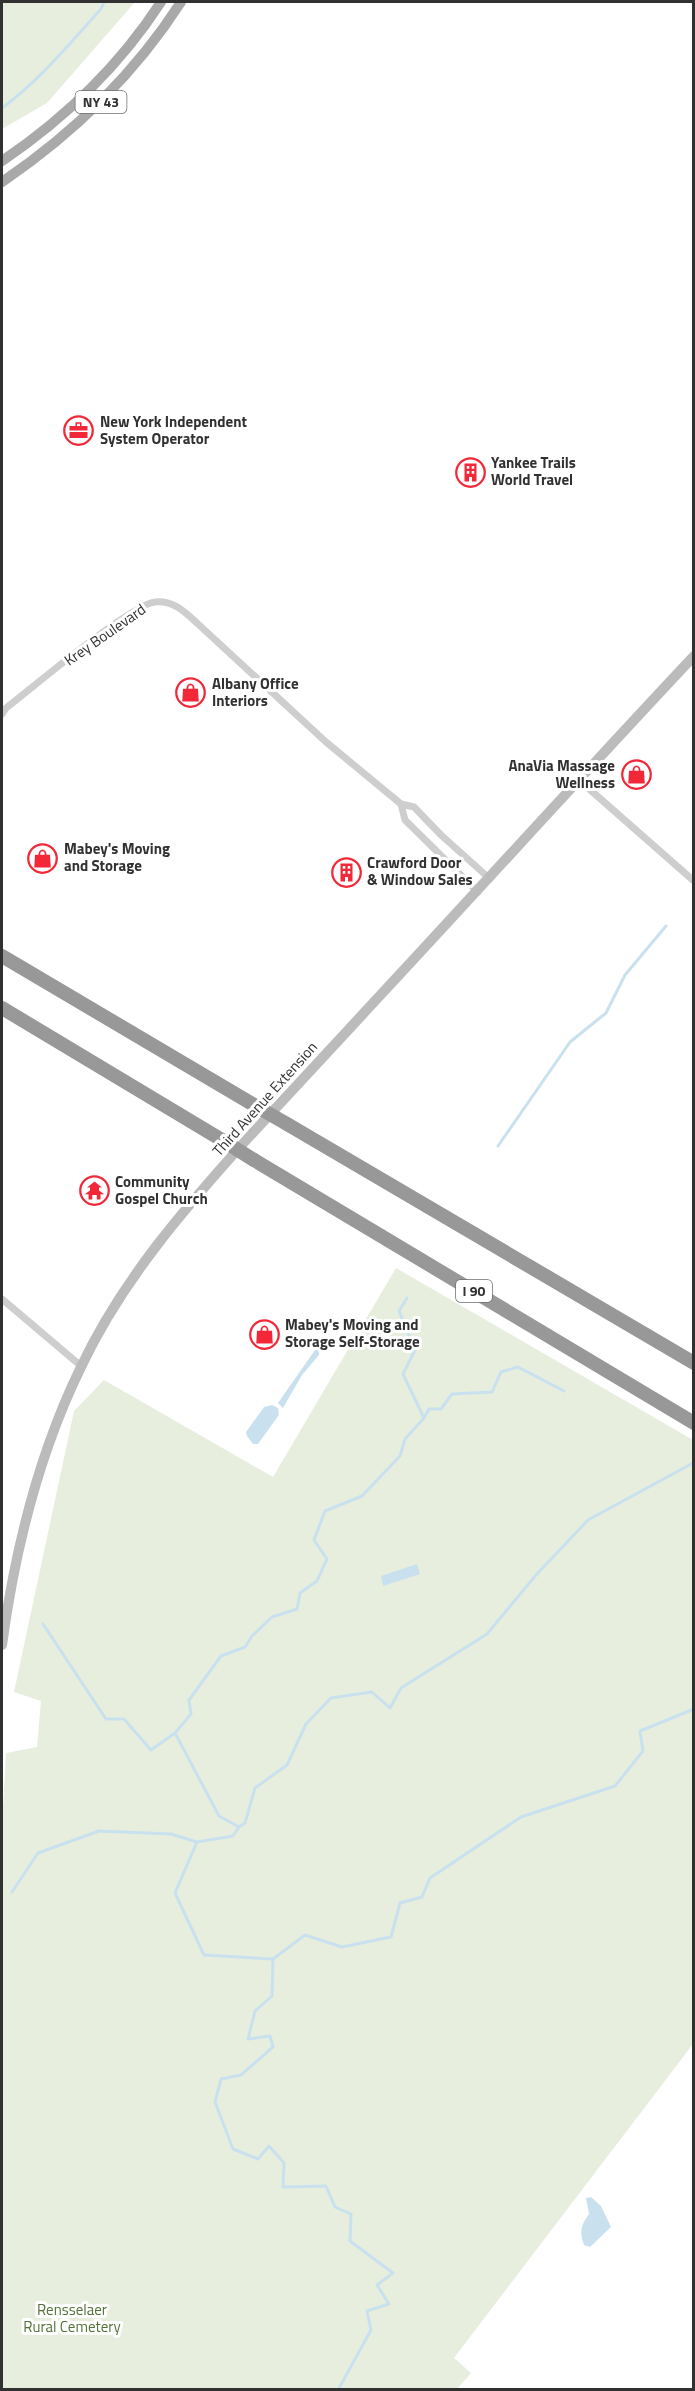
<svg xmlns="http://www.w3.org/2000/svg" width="695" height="2391" font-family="'Titillium Web',sans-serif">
<rect width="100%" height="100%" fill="#fff"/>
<g fill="#e7eede">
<polygon points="2,2 135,2 47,103 2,129"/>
<polygon points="396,1268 693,1440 693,2044 454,2358 471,2373 457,2389 2,2390 2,1825 6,1753 37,1747 41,1701 14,1692 74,1411 104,1380 273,1477"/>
</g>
<g fill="#c9e1ef">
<polygon points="315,1350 319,1350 319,1355 302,1375 283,1408 278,1403"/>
<polygon points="272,1405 278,1408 279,1415 258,1444 253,1444 247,1436 246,1432 264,1407"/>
<polygon points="417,1564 420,1574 383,1586 381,1576"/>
<path d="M591,2197L601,2206L611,2227L590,2247L584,2245C579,2231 581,2225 589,2214L586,2198Z"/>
</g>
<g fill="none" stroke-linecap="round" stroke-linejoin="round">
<g stroke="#c9e1ef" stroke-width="3">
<path d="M2,108C40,80 69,44 101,9L104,2"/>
<polyline points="498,1146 570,1042 606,1013 625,975 666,926"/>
<polyline points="424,1418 429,1409 441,1409 452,1394 492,1392 501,1372 518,1367 564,1391"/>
<polyline points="43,1624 106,1719 124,1719 151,1750 175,1733"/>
<polyline points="239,1827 245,1823 255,1788 287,1765 306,1724 331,1698 372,1692 390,1708 401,1688 487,1634 536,1575 588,1520 693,1463"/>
<polyline points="12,1892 38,1853 99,1831 171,1834 197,1842"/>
<polyline points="273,1959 305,1935 342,1947 391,1937 400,1903 422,1897 430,1878 521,1817 615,1786 643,1751 640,1731 694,1709"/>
<polyline points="338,2390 371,2330 367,2311 389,2304 377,2285 393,2273 350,2241 351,2214 335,2207 326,2186 283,2187 284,2163 269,2146 258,2159 233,2149 215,2102 221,2079 241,2075 273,2047 270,2036 248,2039 255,2011 272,1996 273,1959 204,1955 175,1893 197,1842 233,1836 239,1827 219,1816 175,1733 191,1714 189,1700 221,1656 245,1647 252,1636 272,1617 297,1609 300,1593 317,1581 327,1559 314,1540 325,1511 362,1496 400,1456 405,1439 424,1418 403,1374 415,1350 399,1311 407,1298"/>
</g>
<g stroke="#cecece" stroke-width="7">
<path d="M2,714L6,708C32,688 130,605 155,602C174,600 186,613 198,624L326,742L401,804L414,807L441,835L490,879"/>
<polyline points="579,780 694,881"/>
<polyline points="401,804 405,820 478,892"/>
<polyline points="2,1299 81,1366"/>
</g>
<path stroke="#bbb" stroke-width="10" d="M2,1645C15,1549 38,1455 81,1367C122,1280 185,1208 248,1138C286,1097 324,1056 362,1015C473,896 582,775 694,656"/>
<g stroke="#a9a9a9" stroke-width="10">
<path d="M2,161C64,119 120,65 161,2"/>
<path d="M2,182C74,133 134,75 181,2"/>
</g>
<g stroke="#989898" stroke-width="14">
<polyline points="2,956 254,1105"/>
<polyline points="2,1008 222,1140"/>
<polyline points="287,1124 694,1363"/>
<polyline points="254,1160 694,1423"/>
</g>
<g stroke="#989898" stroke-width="14">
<polyline points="254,1105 287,1124"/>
<polyline points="222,1140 254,1160"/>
</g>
</g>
<defs>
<symbol id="office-ring" viewBox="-11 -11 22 22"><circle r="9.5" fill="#fff" stroke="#f22838" stroke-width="1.5"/><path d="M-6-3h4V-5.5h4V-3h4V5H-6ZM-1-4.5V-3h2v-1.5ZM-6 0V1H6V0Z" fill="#f22838"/></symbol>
<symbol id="building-ring" viewBox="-11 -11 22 22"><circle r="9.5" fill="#fff" stroke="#f22838" stroke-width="1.5"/><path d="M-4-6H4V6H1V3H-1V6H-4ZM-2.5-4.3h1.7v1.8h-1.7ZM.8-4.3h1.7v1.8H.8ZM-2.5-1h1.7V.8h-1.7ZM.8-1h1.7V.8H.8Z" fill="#f22838"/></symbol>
<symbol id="shop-ring" viewBox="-11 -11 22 22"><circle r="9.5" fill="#fff" stroke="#f22838" stroke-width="1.5"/><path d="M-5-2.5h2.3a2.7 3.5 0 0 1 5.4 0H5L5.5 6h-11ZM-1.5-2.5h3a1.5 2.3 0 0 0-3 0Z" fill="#f22838"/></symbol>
<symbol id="temple-ring" viewBox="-11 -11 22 22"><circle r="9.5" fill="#fff" stroke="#f22838" stroke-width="1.5"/><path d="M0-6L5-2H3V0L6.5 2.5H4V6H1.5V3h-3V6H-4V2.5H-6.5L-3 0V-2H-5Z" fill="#f22838"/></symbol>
</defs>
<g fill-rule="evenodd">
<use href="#office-ring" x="62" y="414" width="33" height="33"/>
<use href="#building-ring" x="454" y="456" width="33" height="33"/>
<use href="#shop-ring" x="174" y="676" width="33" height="33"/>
<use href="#shop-ring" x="620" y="758" width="33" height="33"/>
<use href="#shop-ring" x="26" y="842" width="33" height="33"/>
<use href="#building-ring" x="330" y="856" width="33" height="33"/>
<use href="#temple-ring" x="78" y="1174" width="33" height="33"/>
<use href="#shop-ring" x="248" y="1318" width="33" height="33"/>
</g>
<g text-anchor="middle" stroke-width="6" stroke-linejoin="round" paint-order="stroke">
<g fill="#fff" stroke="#6f6f6f" stroke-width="1.5">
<rect x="75.5" y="91" width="51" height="22" rx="4.5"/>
<rect x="456" y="1280" width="36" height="22" rx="4.5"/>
</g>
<g font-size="14" font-weight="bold" fill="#313131">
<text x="101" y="107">NY 43</text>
<text x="474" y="1296">I 90</text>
</g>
<g font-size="15" font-weight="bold" fill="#313131" stroke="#fff" text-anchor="start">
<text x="100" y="427">New York Independent<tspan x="100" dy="17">System Operator</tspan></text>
<text x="491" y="468">Yankee Trails<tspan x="491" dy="17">World Travel</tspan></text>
<text x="212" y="689">Albany Office<tspan x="212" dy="17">Interiors</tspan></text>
<text x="615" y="771" text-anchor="end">AnaVia Massage<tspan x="615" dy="17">Wellness</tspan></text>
<text x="64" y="854">Mabey's Moving<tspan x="64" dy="17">and Storage</tspan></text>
<text x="367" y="868">Crawford Door<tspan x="367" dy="17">&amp; Window Sales</tspan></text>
<text x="115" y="1187">Community<tspan x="115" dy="17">Gospel Church</tspan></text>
<text x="285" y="1330">Mabey's Moving and<tspan x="285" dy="17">Storage Self-Storage</tspan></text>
</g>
<g font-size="15" fill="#313131" stroke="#fff">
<text transform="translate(105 635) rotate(-35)" y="5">Krey Boulevard</text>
<text transform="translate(265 1099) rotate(-48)" y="5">Third Avenue Extension</text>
</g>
<g font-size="15" fill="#54713a" stroke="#fff">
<text x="72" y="2315">Rensselaer<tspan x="72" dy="17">Rural Cemetery</tspan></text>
</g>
</g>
<rect width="695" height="2391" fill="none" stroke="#313131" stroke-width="6"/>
</svg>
